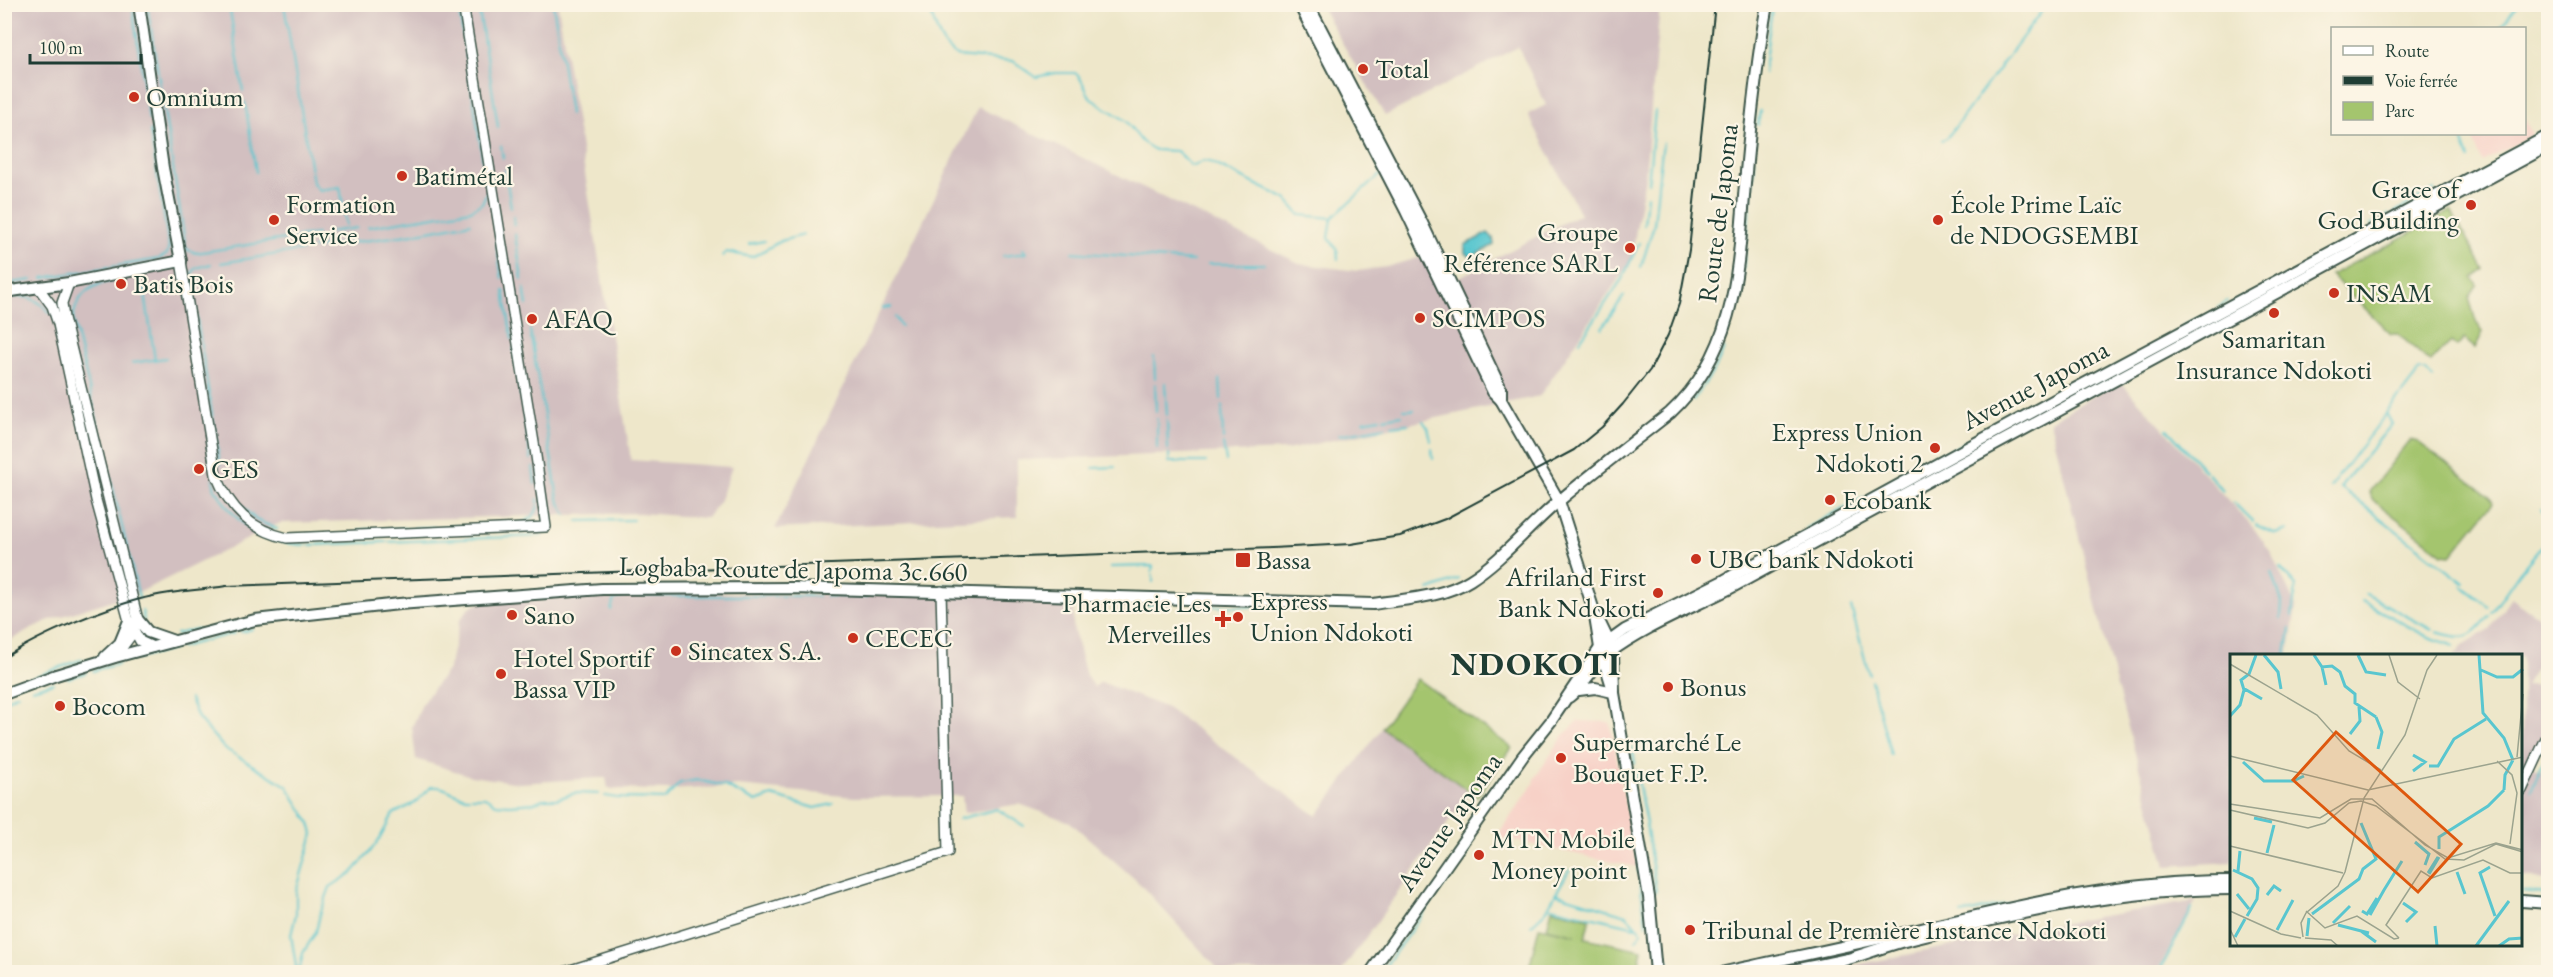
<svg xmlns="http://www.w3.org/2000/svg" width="2553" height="977" font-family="'EB Garamond',serif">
<rect width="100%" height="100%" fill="#fcf5e5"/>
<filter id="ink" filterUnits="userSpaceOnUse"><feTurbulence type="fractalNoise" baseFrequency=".0167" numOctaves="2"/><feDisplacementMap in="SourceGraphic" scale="12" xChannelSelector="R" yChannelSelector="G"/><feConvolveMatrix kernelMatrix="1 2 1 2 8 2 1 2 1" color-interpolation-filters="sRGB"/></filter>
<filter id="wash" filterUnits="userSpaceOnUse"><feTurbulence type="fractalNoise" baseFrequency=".008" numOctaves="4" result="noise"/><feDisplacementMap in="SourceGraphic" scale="24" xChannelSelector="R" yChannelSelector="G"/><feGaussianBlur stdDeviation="1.35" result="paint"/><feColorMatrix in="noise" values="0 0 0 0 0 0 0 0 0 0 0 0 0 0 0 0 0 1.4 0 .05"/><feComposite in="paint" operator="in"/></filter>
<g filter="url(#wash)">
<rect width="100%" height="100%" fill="#eee7ca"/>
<g fill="#f7d1c7">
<polygon points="2525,118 2532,135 2482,162 2471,134 2524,134"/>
<polygon points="1578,721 1610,722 1637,867 1496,837 1534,783 1534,779 1564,735"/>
</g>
<g fill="#d2bfc0">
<polygon points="5,5 558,5 631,460 732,467 719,502 707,518 639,513 280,523 144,590 47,621 5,643"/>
<polygon points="1320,5 1660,5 1645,176 1631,260 1540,396 1286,450 1017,460 1017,517 775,529 978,107 1301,264 1358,271 1386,267 1428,255 1444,285 1580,214 1528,114 1546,105 1518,47 1385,116"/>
<polygon points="2120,381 2255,530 2270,551 2296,607 2288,656 2232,656 2232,862 2166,866 2108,654 2050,421"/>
<polygon points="646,591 795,594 954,593 1074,598 1073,627 1086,676 1094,687 1101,682 1167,708 1317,816 1382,728 1470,792 1341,972 1221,972 1137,881 1070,822 1019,804 964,813 962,796 854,797 738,786 669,790 608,789 606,778 598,778 520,783 471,776 416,759 412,727 423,702 449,668 460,620 469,608 482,602"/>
<polygon points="2511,598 2548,623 2548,648 2525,685 2548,686 2548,730 2533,767 2548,773 2548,880 2522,877 2522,656 2454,656 2465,644 2489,629"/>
<polygon points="2196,901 2157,972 1821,972 2096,917"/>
</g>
<g fill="#a4c56e" stroke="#628151" stroke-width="1.5">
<polygon points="2451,211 2484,270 2473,278 2477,285 2469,298 2476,322 2483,332 2475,348 2464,339 2457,347 2451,342 2430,362 2398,334 2391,334 2331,275"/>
<polygon points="2410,440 2418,442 2489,496 2493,503 2451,555 2443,554 2373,500 2369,492"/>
<polygon points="1417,679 1512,748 1477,797 1382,728"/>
<polygon points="1552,909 1590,918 1585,938 1642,950 1637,972 1528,972 1539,927 1576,935 1547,928"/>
</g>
<polygon fill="#59c6cf" stroke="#3c8282" stroke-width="1.5" points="1488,233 1493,238 1494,245 1471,257 1465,253 1465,245"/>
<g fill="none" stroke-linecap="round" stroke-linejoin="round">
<g stroke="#59c6cf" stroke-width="2">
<polyline points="132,4 149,120"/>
<polyline points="147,4 186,249 196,253 317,234"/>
<polyline points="229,4 243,91"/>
<polyline points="284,4 313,183 319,190 340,187 346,225"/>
<polyline points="458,4 487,185"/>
<polyline points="478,4 486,55"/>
<polyline points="553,4 558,35"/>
<path d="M927,4C936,23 937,45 957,56L1013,61L1036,77L1055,73H1075L1079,76L1091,99L1125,120L1142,142L1155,150L1177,151L1190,165L1194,166L1203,161L1210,162L1286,199L1300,215L1332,218L1381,174"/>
<polyline points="1770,22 1773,4"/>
<polyline points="2500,28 2519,4"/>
<polyline points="558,37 570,114"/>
<polyline points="1766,54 1770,23"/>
<polyline points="487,56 498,127"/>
<polyline points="1765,63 1766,55"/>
<polyline points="1764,73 1765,65"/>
<polyline points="245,102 256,172"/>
<polyline points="1758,125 1760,111"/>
<polyline points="2461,134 2469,159"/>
<polyline points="2529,139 2548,129"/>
<polyline points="1942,140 1947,138 2047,4"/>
<polyline points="501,146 503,158"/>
<polyline points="505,170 511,207"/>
<polyline points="1649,175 1655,111"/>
<polyline points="1659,175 1663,142"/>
<polyline points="1648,182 1649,176"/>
<polyline points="2395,212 2435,190"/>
<polyline points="513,216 514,225"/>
<polyline points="1332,218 1329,238 1337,250 1338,259"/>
<polyline points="1644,225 1647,196"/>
<polyline points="2371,225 2390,214"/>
<polyline points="368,227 471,210 482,203 487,192"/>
<polyline points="328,232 357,228"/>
<polyline points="515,234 522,279"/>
<polyline points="496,241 502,278"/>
<polyline points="749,244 764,241"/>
<polyline points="313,248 407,235 471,223"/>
<polyline points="1072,252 1193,261"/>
<polyline points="722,256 726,252 752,257 781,241 803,235"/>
<polyline points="1003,256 1026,253 1023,249"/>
<polyline points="221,263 303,250"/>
<polyline points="211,264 196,268 190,276 220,464"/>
<polyline points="1208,264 1264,264"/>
<polyline points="1641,267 1654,225 1659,176"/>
<polyline points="43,278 159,259 167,254 169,247 150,131"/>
<path d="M121,279C95,283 76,291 73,320L139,598"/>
<polyline points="4,284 32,280"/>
<polyline points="144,287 155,360"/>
<polyline points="524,288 527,305"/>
<polyline points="1741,288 1755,160"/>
<polyline points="504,291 512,339"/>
<path d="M4,298C23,293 38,298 50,313"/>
<polyline points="2219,306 2228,301"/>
<polyline points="883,308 891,307"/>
<polyline points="1735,315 1740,294"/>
<polyline points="895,317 901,327"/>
<polyline points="2184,325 2198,317"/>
<polyline points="1602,328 1624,296"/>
<polyline points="530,330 558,499 566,515"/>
<polyline points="1580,341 1622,279 1639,243"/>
<polyline points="514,348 521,396"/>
<polyline points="1154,357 1155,378"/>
<polyline points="132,363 166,358"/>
<polyline points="1220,379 1221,399"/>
<polyline points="1165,383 1167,415"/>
<polyline points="1155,384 1156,412"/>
<polyline points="1693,400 1715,369 1724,348"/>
<polyline points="523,404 531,459"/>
<polyline points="1222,406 1223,439"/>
<polyline points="2392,406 2419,371 2425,371 2433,378"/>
<polyline points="2391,407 2386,413 2392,424 2340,487 2464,583"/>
<polyline points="1404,410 1414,410"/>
<polyline points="1384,418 1402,415"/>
<polyline points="1157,419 1157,448"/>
<polyline points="1167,420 1168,449"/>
<polyline points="1363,421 1380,418"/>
<polyline points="1423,421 1428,428 1431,441"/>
<polyline points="1392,426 1408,424"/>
<polyline points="2167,429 2205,471"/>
<polyline points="1338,435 1386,427"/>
<polyline points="1223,444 1226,461"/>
<polyline points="1432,449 1433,459"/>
<polyline points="1169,454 1169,462 1206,462"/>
<polyline points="533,467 535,484"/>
<polyline points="1093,468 1115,467"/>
<polyline points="2208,474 2223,490"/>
<path d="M213,479L215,491H217C237,527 267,545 309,545L542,536"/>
<polyline points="1898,479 2026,409"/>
<polyline points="224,480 232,497"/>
<polyline points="2330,487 2386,414"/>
<polyline points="1876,491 1894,481"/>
<polyline points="236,501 256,520 277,529"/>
<polyline points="2233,502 2253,522"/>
<polyline points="2541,509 2548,519"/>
<polyline points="578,521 633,520"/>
<path d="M518,524C531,521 539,513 538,499"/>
<polyline points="2256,525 2275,534 2287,530"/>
<polyline points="1806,529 1864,497"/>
<polyline points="360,530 465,526"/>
<polyline points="1110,567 1153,566 1152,572"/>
<polyline points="2280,568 2296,586 2292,616"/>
<polyline points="2272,572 2282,602 2281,618"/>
<polyline points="1153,575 1153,582"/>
<polyline points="2462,586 2488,606"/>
<polyline points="940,588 944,585 960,585 965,588"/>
<polyline points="1429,590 1459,579"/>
<polyline points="4,591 12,598"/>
<polyline points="2366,594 2432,630"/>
<polyline points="642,596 818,596"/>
<polyline points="826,596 866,597"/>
<polyline points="2362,601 2426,636 2454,646"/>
<polyline points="1081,603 1090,603"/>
<polyline points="1094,603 1101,603"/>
<polyline points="1103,603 1116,604"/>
<polyline points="1145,605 1169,605"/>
<polyline points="1210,606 1351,609"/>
<polyline points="1851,607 1869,674"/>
<polyline points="611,610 614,599 627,596"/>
<polyline points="142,611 144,620"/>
<polyline points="2492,612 2519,573 2548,539"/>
<polyline points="241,632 252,629"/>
<path d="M2437,632C2465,641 2471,639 2489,616"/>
<polyline points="176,634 199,629"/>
<polyline points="181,647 235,633"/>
<polyline points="151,655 174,649"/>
<polyline points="2286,656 2290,629"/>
<polyline points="138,659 150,655"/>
<polyline points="103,668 119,664"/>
<polyline points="93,671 102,668"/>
<polyline points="68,678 86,673"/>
<polyline points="1871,680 1891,755"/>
<polyline points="4,688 83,659"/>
<polyline points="32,689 53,683"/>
<polyline points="190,699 198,718 224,748 287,786 310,823 313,834 296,892 296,914 291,935 297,972"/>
<polyline points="4,701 18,694"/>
<polyline points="1632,747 1635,764"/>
<polyline points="1636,770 1647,829"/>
<polyline points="2531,790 2548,752"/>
<polyline points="605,796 617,798 665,799 680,783 697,780 725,786 756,802 772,796 815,808 833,804"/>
<polyline points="472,797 485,797 496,804 510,805 534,803 543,799 557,799 575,793 599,794"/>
<polyline points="2522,809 2523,806"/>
<polyline points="959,819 997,809 1024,826"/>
<polyline points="1647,830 1656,892"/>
<polyline points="1638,862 1639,874"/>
<polyline points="1640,881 1646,925"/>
<polyline points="2523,892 2548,894"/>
<polyline points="1555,893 1626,915 1642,932 1636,940"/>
<polyline points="1551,907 1636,927"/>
<polyline points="1961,914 2019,902"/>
<polyline points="1531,925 1546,911 1569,870"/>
<polyline points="1667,960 1677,972"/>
<path d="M299,972L303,953L316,932L320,914L330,887L352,873L370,852L380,838L393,814L415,803L431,787C447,785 456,798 469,797"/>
<polyline points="1381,972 1468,851"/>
<polyline points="2159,972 2192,909"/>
</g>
</g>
</g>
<g filter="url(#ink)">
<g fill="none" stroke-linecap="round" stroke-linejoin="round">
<defs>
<g id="minor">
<path d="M181,261L216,475C230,509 251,530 287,538L546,527L535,449L463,4"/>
<polyline points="69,283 62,303 64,318 138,620 130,637 115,657"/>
<polyline points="38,287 52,306 58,324 96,500 129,621 140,641 153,647"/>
<polyline points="2522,790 2548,734"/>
<polyline points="564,972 948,852 941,591"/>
</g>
<g id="major">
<polyline points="1299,4 1406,211 1493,392 1501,400 1559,501 1594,611 1600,648 1614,693"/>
<polyline points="1308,4 1422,223 1501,389 1501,400"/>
<polyline points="4,292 69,283 181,261 163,168 139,4"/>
<polyline points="1598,619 1613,650 1614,693 1649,897 1656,972"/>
<polyline points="138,620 148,632 174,641"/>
<polyline points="105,657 120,643 129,621"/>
<polyline points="1579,690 1595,688 1613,692"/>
<path d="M4,694L56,675L115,657L255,620L399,604L602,589L793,588L1373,604C1404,599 1442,598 1470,580C1503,559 1529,526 1559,501C1595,471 1633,442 1670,413C1740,348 1738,261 1746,172C1751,116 1757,60 1767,4"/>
<path d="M1569,697C1585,685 1593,665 1609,653C1645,626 1694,607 1734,586L2548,146"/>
<polyline points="2522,901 2548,903"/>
<polyline points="1371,972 1523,756 1551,721 1600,648 1625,630 1725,580 2071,391 2548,136"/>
<path d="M1725,972C1789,958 1853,945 1917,930C2020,905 2125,880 2232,881"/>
<path d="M1781,972C1803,968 1826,964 1848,959C1868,953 1888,945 1909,940C2014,913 2123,889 2232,889"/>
</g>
</defs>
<use href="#minor" stroke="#3e564a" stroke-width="12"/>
<use href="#major" stroke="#3e564a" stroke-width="14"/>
<use href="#minor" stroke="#fff" stroke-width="9"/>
<use href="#major" stroke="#fff" stroke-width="10"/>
<path stroke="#1f3d34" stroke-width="2" d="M4,658C40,634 110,605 153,596C176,591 202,590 226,586L1272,548L1351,544L1400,536L1445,519L1574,450L1602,427L1623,404L1650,370L1668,335L1679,304L1689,250L1715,4"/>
</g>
</g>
<g fill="#c8321e" stroke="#fcf5e5" stroke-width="2">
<circle cx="1363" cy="69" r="6"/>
<circle cx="134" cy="97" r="6"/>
<circle cx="402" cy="176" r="6"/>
<circle cx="2471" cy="205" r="6"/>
<circle cx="274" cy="220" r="6"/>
<circle cx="1938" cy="220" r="6"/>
<circle cx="1630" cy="248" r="6"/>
<circle cx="121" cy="284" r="6"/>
<circle cx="2334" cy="293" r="6"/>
<circle cx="2274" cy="313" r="6"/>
<circle cx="1420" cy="318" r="6"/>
<circle cx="532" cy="319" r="6"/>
<circle cx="1935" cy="448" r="6"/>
<circle cx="199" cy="469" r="6"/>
<circle cx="1830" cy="500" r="6"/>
<circle cx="1696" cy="559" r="6"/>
<rect x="1235" y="552" width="16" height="16" rx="3"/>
<circle cx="1658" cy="593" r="6"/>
<circle cx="512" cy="615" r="6"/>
<circle cx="1238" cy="617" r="6"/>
<path d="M1220 610h6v6h6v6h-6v6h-6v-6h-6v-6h6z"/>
<circle cx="853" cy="638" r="6"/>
<circle cx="676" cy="651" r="6"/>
<circle cx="501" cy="674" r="6"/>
<circle cx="1668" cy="687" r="6"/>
<circle cx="60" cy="706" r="6"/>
<circle cx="1561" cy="758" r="6"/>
<circle cx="1479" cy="855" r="6"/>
<circle cx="1690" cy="930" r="6"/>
</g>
<g text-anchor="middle" stroke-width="4.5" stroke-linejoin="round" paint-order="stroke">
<g font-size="27" fill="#1f3d34" stroke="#fcf5e5" text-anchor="start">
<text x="1375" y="78">Total</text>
<text x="146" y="106">Omnium</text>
<text x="414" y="185">Batimétal</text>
<text x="2459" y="198" text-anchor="end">Grace of<tspan x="2459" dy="31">God Building</tspan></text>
<text x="286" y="213">Formation<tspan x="286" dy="31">Service</tspan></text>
<text x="1950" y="213">École Prime Laïc<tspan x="1950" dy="31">de NDOGSEMBI</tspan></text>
<text x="1618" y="241" text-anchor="end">Groupe<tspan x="1618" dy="31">Référence SARL</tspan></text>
<text x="133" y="293">Batis Bois</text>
<text x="2346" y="302">INSAM</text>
<text x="1432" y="327">SCIMPOS</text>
<text x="544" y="328">AFAQ</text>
<text x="2274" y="348" text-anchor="middle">Samaritan<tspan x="2274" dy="31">Insurance Ndokoti</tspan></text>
<text x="1923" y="441" text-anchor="end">Express Union<tspan x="1923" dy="31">Ndokoti 2</tspan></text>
<text x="211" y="478">GES</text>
<text x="1842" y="509">Ecobank</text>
<text x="1708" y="568">UBC bank Ndokoti</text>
<text x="1256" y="569">Bassa</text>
<text x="1646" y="586" text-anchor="end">Afriland First<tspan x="1646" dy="31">Bank Ndokoti</tspan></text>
<text x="1250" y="610">Express<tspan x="1250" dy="31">Union Ndokoti</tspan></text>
<text x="1211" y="612" text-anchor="end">Pharmacie Les<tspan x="1211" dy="31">Merveilles</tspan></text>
<text x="524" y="624">Sano</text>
<text x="865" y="647">CECEC</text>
<text x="688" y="660">Sincatex S.A.</text>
<text x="513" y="667">Hotel Sportif<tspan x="513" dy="31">Bassa VIP</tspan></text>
<text x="1680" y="696">Bonus</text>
<text x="72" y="715">Bocom</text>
<text x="1573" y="751">Supermarché Le<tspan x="1573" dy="31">Bouquet F.P.</tspan></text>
<text x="1491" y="848">MTN Mobile<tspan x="1491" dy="31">Money point</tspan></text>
<text x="1702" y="939">Tribunal de Première Instance Ndokoti</text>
</g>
<g font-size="27" fill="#1f3d34" stroke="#fcf5e5">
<text transform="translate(1718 213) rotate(-83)" y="9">Route de Japoma</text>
<text transform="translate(2035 385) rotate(-28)" y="9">Avenue Japoma</text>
<text transform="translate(793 569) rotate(1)" y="9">Logbaba Route de Japoma 3c.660</text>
<text transform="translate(1449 822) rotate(-55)" y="9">Avenue Japoma</text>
</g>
<g font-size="33" font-weight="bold" letter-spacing="1.5" fill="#1f3d34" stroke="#fcf5e5">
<text x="1536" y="675">NDOKOTI</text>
</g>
</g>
<g transform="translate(2230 654)">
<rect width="292" height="292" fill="#eee7ca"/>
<path fill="none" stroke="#59c6cf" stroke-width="3" d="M34,1L48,18L51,35M84,1L92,13L102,12L110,18L115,32L125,40V49L146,63M128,1L136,18L156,21M249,1L253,59L274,84L283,106M92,13L96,31M251,16L267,23H283L293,15M13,34L32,45M0,62L10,51L14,36L11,26L19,20L26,1M146,63L152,78L148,95M120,80L130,67L129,53M13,108L34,127H63L74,122M199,112H208L224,85L256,65M183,117L195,108L183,101M274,136L275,121L283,106M24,164L42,168M185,188L199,200L195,211M209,195V183L258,152L274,136M37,199L44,171M260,213L250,219L265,262M3,216L22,225L28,234L27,245L17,262M8,217L10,197M227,218L235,240M198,219L208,203M199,220L209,203M154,236L172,207M7,240L19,255M37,241L44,232L51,237M173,249L186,258L176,268M132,257L137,260L147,244M82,260L129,225L133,215L146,205L131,169M140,261L154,236M103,269L120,252M108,271L139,279M205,272L207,292M47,276L63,246M131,277L146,288M77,282L79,264M5,283L15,265M246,292L279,247M269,292L279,285L293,284"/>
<path fill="none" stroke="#9ba38e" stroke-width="1.5" d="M159,1L168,28L190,45M0,10L87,61L119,97L151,116M0,102L138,136L293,103M287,103L293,40M267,107L282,121L287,139L280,190M0,150L90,164L121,145H142L195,191L218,204L266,189L293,196M0,156L78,174L95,169L119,149L131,147L146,152L215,205L234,206L266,190L293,198M0,192L113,219M115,218L134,144L175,81L197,16L207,1M0,257L51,280L71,284M76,257L95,274L127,262L164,285L169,284M0,275L8,292M73,283L71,269L76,259L108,232L115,218M75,284L101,286L108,292M169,284L156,271L191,217L202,224L253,206L280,219H293"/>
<path fill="#de580e" fill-opacity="0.15" stroke="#de580e" stroke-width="3" d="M106,78L231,190L188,238L63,126Z"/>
<rect width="292" height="292" fill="none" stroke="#1f3d34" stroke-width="3"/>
</g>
<rect width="2553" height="977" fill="none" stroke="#fcf5e5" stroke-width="24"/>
<rect x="2331" y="27" width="195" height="108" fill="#fcf5e5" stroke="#a4ab9e" stroke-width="1.5"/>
<rect x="2343" y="46" width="30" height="9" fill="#ffffff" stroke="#a4ab9e" stroke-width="1.5"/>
<text x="2385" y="57" font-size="18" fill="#1f3d34">Route</text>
<rect x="2343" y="76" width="30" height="9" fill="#1f3d34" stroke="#a4ab9e" stroke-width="1.5"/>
<text x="2385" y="87" font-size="18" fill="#1f3d34">Voie ferrée</text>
<rect x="2343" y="102" width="30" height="18" fill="#a4c56e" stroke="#a4ab9e" stroke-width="1.5"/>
<text x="2385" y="117" font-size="18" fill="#1f3d34">Parc</text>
<path d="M30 54v9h111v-9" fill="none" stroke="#1f3d34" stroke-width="3"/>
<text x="39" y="54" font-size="18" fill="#1f3d34" stroke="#fcf5e5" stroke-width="4.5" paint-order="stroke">100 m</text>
</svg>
